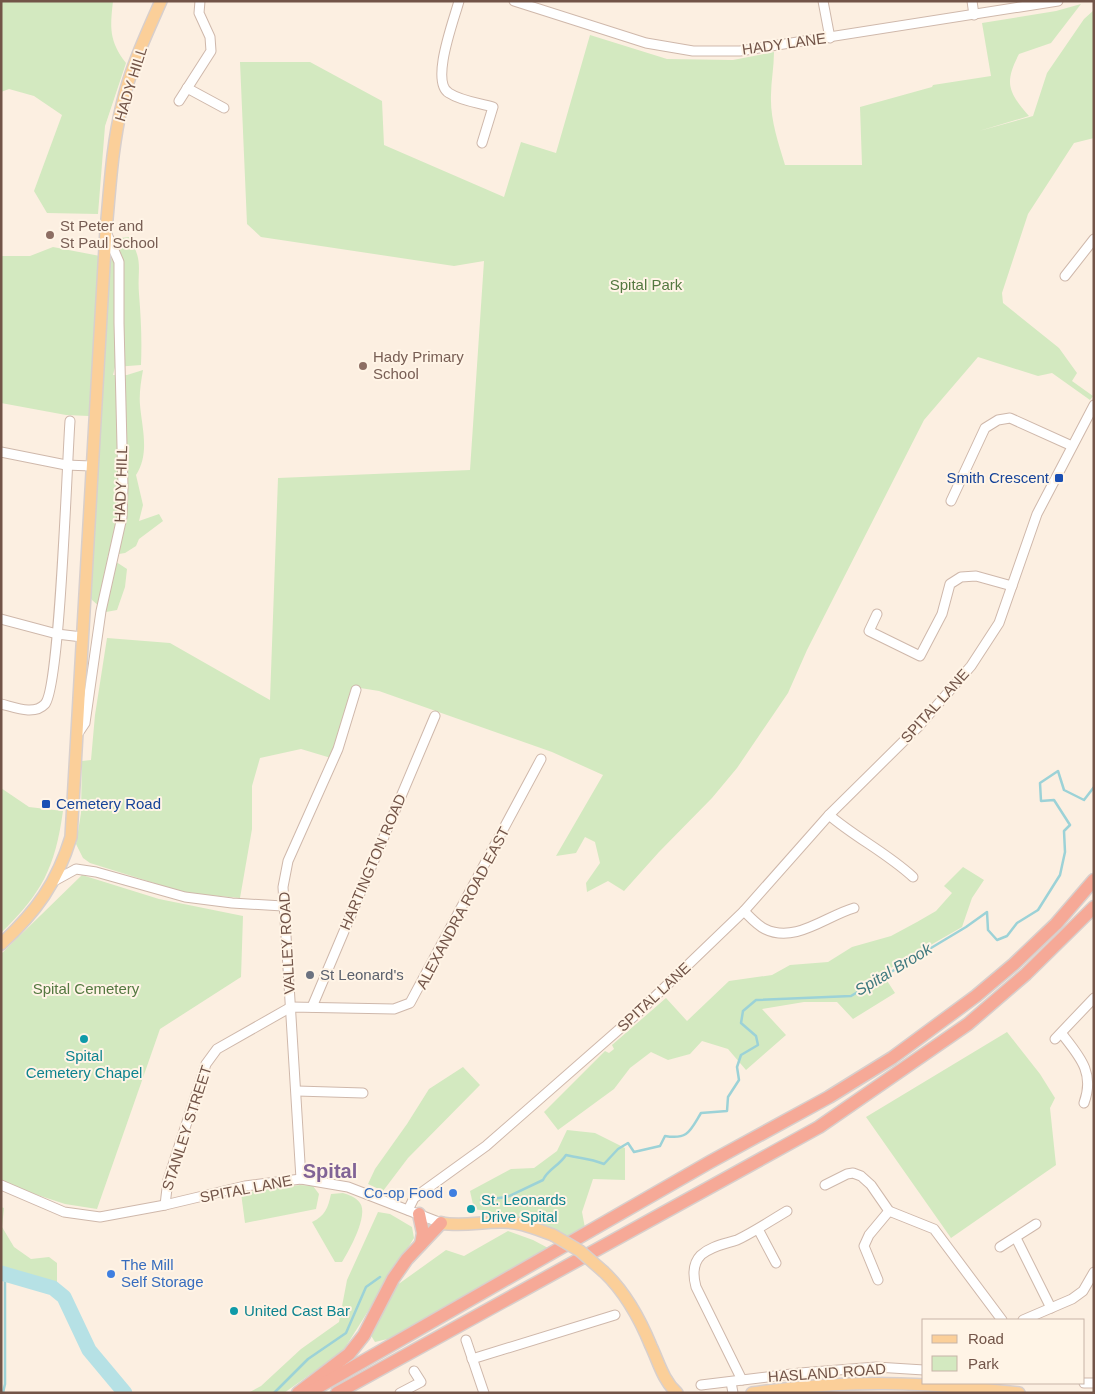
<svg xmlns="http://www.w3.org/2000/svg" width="1095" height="1394" font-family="Helvetica,sans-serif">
<rect width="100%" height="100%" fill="#fcefe1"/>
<g fill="#d3e9c0">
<path d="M1,1H113C110,28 109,41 126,63L105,126L98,214L47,213L34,191L62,115L34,96L9,89L1,92Z"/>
<path d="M1081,4L1051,43L1019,54C1004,83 1008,92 1029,116L979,131L1033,116L1047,73L1084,19L1094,10V138L1074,143L1028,214L1002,293L1003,303L1059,348L1077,373L1072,381L1093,396L1090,400L1052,373L1038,376L978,357L924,420L807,650L788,693L737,768L712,798L659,852L624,891L608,881L587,892L586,883L600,863L595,842L585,837L576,853L556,856L603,775L552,752L379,691L354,687L331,758L301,749L260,758L252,786V829L240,898L186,893L90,863L83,858L76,844L81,813L82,761L91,760L95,715L107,638L170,643L270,700L278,478L470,470L484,261L454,266L261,237L247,224L240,62H310L382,101L384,145L504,197L521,142L556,153L590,35L667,59L733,60L774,52C774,67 771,81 771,95C770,119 778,142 785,165H862L860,107L932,87L933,85L991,76L982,23L1056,11Z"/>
<path d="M129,237C144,262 137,268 139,294C141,319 142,339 141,365L115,367L113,375H127L143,370C141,381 139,394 140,405C142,428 150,454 136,475L143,505L139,521L159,514L163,521L139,539L136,546L125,553L107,556L127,569L125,587L117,610L106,612L92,600L86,590L110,246L120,238Z"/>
<polygon points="53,247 100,256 89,416 66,415 1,403 1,256 30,256"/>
<path d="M1,788L29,807L63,811C55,868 42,893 1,933Z"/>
<polygon points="963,867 984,880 972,898 962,927 882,973 895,993 853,1019 837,1002 804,1002 762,1009 786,1035 746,1070 728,1049 702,1041 690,1054 668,1060 651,1052 630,1068 614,1089 558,1130 544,1112 605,1051 609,1053 614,1049 612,1045 666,998 687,1021 729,981 772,975 790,965 828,962 852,947 891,936 917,922 936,911 952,893 944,886"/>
<polygon points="82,875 159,899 243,916 241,977 160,1029 97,1209 65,1204 1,1183 1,954"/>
<polygon points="1007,1032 1040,1074 1055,1098 1050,1108 1056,1165 951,1238 866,1117"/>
<polygon points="463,1067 480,1085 408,1158 383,1191 368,1184 375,1169 407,1124 429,1089"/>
<polygon points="567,1130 595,1133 625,1148 625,1180 593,1179 582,1212 585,1228 570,1237 515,1216 474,1209 470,1191 511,1169 534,1168 557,1151"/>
<polygon points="300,1185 313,1186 319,1194 316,1209 245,1223 241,1193"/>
<path d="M343,1193C349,1195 356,1197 360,1203C369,1215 349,1251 342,1262H335L312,1222C325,1216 328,1208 331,1194Z"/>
<polygon points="1,1207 4,1208 2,1227 14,1247 31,1259 49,1257 57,1263 57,1286 1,1269"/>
<polygon points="378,1212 390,1214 412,1227 414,1238 343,1351 284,1393 248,1393 261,1386 301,1349 339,1322 347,1280"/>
<polygon points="508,1231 533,1240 550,1249 396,1337 375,1342 370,1334 393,1288 446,1250 464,1256"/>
</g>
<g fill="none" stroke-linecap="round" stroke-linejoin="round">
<g stroke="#9cd2d7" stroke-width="2.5">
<path d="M481,1200L507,1197L543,1180C548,1169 559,1166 566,1155C582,1159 588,1158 604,1164L618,1149L628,1143L634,1152L660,1146L665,1136C688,1140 690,1131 701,1113L727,1111L728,1097L739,1080L737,1067L741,1055L758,1045L756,1036L741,1023L743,1011L756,1000L851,996L966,927L987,912L988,930L997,940L1007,936L1017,923L1038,910L1060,875L1065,852L1064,831L1070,825L1054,800L1041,801L1040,783L1058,771L1064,790L1084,800L1094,787"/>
<polyline points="3,1393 5,1384 5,1274"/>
<polyline points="274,1393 308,1359 346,1333 366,1287 380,1277"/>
</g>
<polyline stroke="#b6e1e5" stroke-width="15" points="1,1273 53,1288 64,1297 89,1350 125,1393"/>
<defs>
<g id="minor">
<path d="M459,1C454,20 430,82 449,93C461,101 479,103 493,107L482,143"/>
<polyline points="514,1 646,43 693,51 740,51 1058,1"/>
<polyline points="823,1 830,38"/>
<polyline points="972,1 974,15"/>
<polyline points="187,88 224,108"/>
<polyline points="179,101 211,51 210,37 199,13 200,1"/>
<polyline points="1065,276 1094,239"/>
<polyline points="1,452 66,465 91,466"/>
<polyline points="951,501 985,428 998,420 1010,418 1072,446"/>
<polyline points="877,614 869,631 920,656 942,614 950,584 961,577 976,576 1012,586"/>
<polyline points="1,619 57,634 82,637"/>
<path d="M1,704C14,707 34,716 45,704C60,687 67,461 70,421"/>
<polyline points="77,735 85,723 101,611 122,517 123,487 119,323 119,262 106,232"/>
<path d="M829,815C856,838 887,853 913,877"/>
<polyline points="56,880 76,869 96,872 185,897 232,903 283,906"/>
<path d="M744,911C750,917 757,925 765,929C795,944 826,916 854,908"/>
<polyline points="312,1007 435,716"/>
<path d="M1062,1034C1080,1057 1095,1073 1084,1103"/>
<polyline points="1055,1039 1094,998"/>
<polyline points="297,1091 363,1093"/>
<polyline points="301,1179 283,887 288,861 338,749 356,690"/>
<polyline points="1,1185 64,1212 100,1217 165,1205 245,1186 301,1179 348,1187 441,1223"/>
<polyline points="825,1185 847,1174 853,1173 861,1176 871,1185 889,1211 934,1229 1002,1320"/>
<polyline points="165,1205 168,1180 206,1064 217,1049 291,1007 394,1009 410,1003 541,759"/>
<polyline points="408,1210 414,1198 486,1146 640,1011 744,911 829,815 919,726 971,666 999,623 1037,514 1094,405"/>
<polyline points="758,1229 776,1263"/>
<polyline points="1016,1238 1051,1308"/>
<polyline points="1000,1247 1036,1224"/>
<polyline points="878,1280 864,1246 869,1235 889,1211"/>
<polyline points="1023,1320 1072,1299 1083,1291 1094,1272"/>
<polyline points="466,1340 484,1393"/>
<polyline points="472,1359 615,1315"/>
<path d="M742,1380L696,1287C693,1276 692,1264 701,1255C711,1246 725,1244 737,1240C754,1232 770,1221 787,1211"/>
<polyline points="731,1382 733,1393"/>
<polyline points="1084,1383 1094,1383"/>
<polyline points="701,1385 800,1373 876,1367 924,1370"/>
<polyline points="400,1393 421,1382 414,1371"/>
</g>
<g id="major">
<path d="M1,944C36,912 57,883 71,837L106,230C110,188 112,146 122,105C130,69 146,35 161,1"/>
<path d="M441,1223C462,1227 479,1222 500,1222C518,1221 536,1229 553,1235"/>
<path d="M604,1272C625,1292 640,1319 651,1346C659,1363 663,1380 677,1393"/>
<path d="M752,1393C847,1379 925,1382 1019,1393"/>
</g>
<g id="highway">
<polyline points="419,1214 423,1233 421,1244"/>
<polyline points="298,1393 349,1354 364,1335 393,1279 407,1259 441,1223"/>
<polyline points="308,1393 710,1162 829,1097 892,1058 976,996 1014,964 1056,924 1094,880"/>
<polyline points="337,1393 819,1127 968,1024 1026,974 1094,907"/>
</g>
</defs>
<use href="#minor" stroke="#cfb8ab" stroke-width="11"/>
<use href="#major" stroke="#d8cfcc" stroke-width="14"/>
<use href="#highway" stroke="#d8cfcc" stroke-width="15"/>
<use href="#minor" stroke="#fff" stroke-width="9"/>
<use href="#major" stroke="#fbcf99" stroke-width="11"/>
<use href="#highway" stroke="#f6a997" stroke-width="12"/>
<defs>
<polyline id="major-bridge" points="553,1235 580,1251 604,1272"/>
</defs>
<use href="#major-bridge" stroke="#d8cfcc" stroke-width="14" stroke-linecap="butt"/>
<use href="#major-bridge" stroke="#fbcf99" stroke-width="11"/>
</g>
<g fill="#8d6e63" stroke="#fff4e6" stroke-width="2">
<circle cx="50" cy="235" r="5"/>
<circle cx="363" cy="366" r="5"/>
</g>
<g fill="#1a4fb4" stroke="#fff4e6" stroke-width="2">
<rect x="1054" y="473" width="10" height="10" rx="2.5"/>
<rect x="41" y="799" width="10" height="10" rx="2.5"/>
</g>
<circle fill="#6b7280" stroke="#fff4e6" stroke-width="2" cx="310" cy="975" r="5"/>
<g fill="#0f9aa8" stroke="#fff4e6" stroke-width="2">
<circle cx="84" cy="1039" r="5"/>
<circle cx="471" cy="1209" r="5"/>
<circle cx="234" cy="1311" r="5"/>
</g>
<g fill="#3f7fe0" stroke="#fff4e6" stroke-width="2">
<circle cx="453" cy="1193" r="5"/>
<circle cx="111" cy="1274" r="5"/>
</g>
<g text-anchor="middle" stroke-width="4" stroke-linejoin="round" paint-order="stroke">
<g font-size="15" fill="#725448" stroke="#fff4e6">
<text transform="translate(784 44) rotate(-8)" y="5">HADY LANE</text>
<text transform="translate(131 84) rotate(-73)" y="5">HADY HILL</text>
<text transform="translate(121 484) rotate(-88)" y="5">HADY HILL</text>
<text transform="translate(935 706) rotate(-48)" y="5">SPITAL LANE</text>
<text transform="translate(373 862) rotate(-67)" y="5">HARTINGTON ROAD</text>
<text transform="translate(463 908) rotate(-62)" y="5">ALEXANDRA ROAD EAST</text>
<text transform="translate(287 943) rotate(-93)" y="5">VALLEY ROAD</text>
<text transform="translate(654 997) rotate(-43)" y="5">SPITAL LANE</text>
<text transform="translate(187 1128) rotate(-72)" y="5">STANLEY STREET</text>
<text transform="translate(246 1189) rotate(-11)" y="5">SPITAL LANE</text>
<text transform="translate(827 1373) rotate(-4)" y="5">HASLAND ROAD</text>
</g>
<g font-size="15" fill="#785e54" stroke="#fff4e6" text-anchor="start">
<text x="60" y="231">St Peter and<tspan x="60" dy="17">St Paul School</tspan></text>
<text x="373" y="362">Hady Primary<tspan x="373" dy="17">School</tspan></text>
</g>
<g font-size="15" fill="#547840" stroke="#fff4e6">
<text x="646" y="290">Spital Park</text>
<text x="86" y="994">Spital Cemetery</text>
</g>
<g font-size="15" fill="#164399" stroke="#fff4e6" text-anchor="end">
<text x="1049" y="483">Smith Crescent</text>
<text x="56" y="809" text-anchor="start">Cemetery Road</text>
</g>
<g font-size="15" fill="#5b616d" stroke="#fff4e6" text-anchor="start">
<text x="320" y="980">St Leonard's</text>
</g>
<g font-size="15" fill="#0d838f" stroke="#fff4e6" text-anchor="start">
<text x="84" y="1061" text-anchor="middle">Spital<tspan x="84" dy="17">Cemetery Chapel</tspan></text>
<text x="481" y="1205">St. Leonards<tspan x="481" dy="17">Drive Spital</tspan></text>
<text x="244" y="1316">United Cast Bar</text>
</g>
<g font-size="15" fill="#366cbe" stroke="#fff4e6" text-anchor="end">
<text x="443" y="1198">Co-op Food</text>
<text x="121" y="1270" text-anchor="start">The Mill<tspan x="121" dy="17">Self Storage</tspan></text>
</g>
<g font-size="16" font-style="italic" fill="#3f797f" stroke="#fff4e6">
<text transform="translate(893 969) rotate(-31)" y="6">Spital Brook</text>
</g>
<g font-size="20" font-weight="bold" fill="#816396" stroke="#fff4e6">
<text x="330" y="1178">Spital</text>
</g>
</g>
<rect width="1095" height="1394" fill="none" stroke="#725448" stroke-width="5"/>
<rect x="922" y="1319" width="162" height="65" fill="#fff4e6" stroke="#c7b4a7"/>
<rect x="932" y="1335" width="25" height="8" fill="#fbcf99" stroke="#c7b4a7"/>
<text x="968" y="1344" font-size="15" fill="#725448">Road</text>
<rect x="932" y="1356" width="25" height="15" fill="#d3e9c0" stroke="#c7b4a7"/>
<text x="968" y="1369" font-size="15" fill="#725448">Park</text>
</svg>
